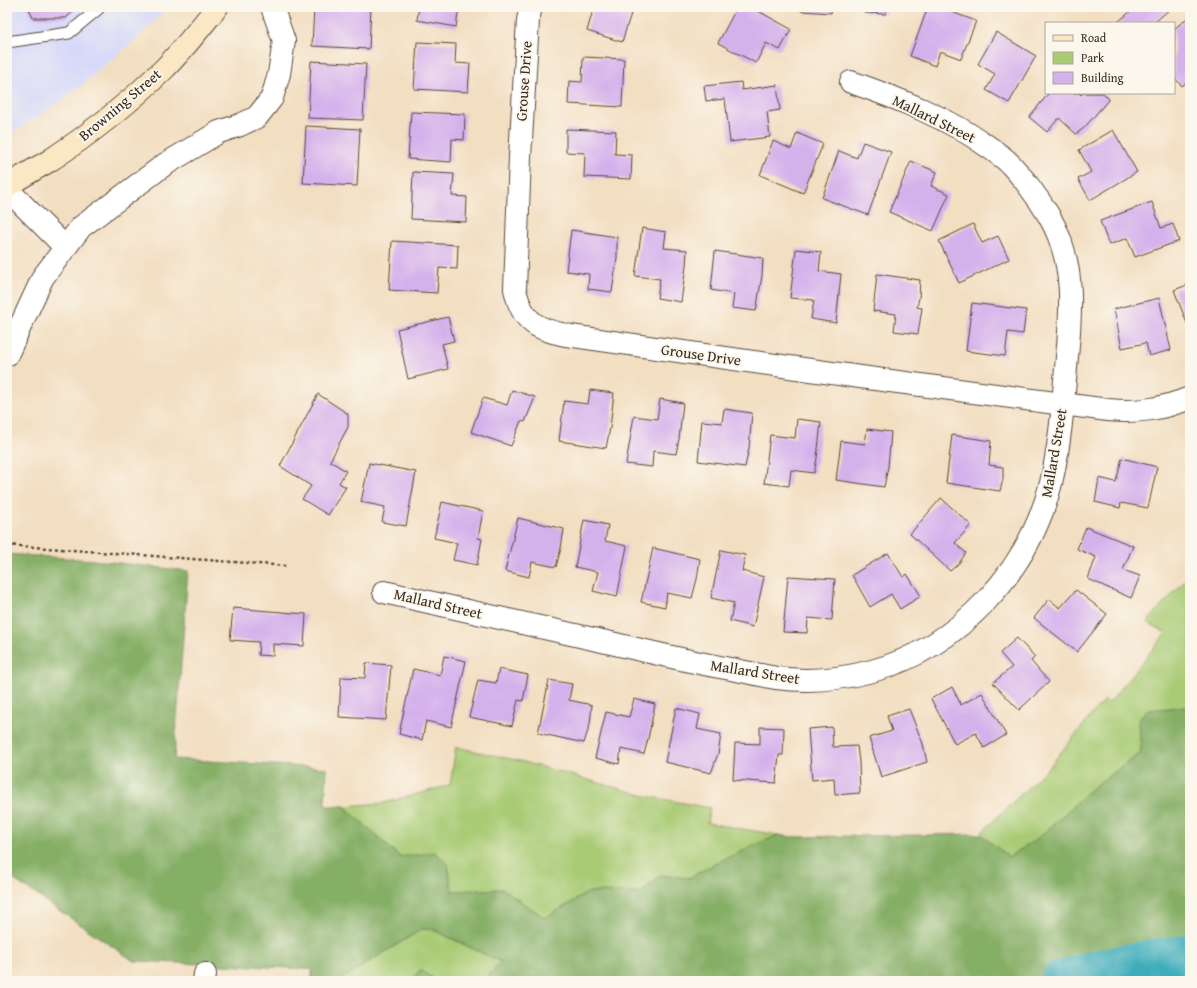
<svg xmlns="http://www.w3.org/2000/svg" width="1197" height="988" font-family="'Gentium Book Plus',serif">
<rect width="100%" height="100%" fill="#fbf7ec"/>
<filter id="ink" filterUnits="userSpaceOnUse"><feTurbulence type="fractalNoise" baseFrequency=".025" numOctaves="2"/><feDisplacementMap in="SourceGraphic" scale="8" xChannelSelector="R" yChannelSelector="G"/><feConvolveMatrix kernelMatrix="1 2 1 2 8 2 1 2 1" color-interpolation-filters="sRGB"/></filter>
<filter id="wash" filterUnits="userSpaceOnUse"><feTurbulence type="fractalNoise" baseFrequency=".012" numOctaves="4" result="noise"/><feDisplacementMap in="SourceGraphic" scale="16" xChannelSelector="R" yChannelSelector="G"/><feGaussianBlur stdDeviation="0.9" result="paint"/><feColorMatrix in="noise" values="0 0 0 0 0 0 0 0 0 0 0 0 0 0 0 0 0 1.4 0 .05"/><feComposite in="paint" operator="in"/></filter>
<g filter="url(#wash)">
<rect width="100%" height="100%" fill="#f2dec1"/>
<polygon fill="#d5d8f9" points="7,7 168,7 153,23 129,45 77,89 44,113 7,136"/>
<g fill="#a9cb74" stroke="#727a49">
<polygon points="1190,575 1190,708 1180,707 1139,720 1141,753 1092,788 1041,836 1009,857 980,834 1048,768 1104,700 1109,703 1166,633 1147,622"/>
<polygon points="456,747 520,761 646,796 710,808 707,823 778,835 720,861 689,878 660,875 641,893 589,892 545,918 503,889 452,891 448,864 400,857 344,806 384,803 450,785"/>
<polygon points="422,929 431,929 501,962 484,981 437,981 420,970 412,981 338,981"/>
</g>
<g fill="#86af66" stroke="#606c42">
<polygon points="7,554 94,560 188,571 174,759 327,768 325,806 344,806 400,857 435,852 448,864 452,891 503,889 545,918 589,892 641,893 660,875 689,878 720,861 778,835 791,837 980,834 1009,857 1041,836 1092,788 1141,753 1139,719 1148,710 1180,707 1190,708 1190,981 1061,981 1041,977 1031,981 484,981 501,962 432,929 422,929 338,981 312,981 312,969 134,961 7,875"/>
<polygon points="420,970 437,981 412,981"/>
</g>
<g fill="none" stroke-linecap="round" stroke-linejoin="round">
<polyline stroke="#3dacbb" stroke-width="40" points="1060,981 1094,970 1159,958 1190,954"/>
</g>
<g id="blocks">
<g fill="#d5b1ec">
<polygon points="28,7 78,7 66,18 33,18"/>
<polygon points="314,7 371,7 369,49 312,46"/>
<polygon points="419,7 459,7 456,27 417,20"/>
<polygon points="460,7 476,7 475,11"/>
<polygon points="594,7 633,7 622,42 587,31"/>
<polygon points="737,7 751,7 791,29 780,50 766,43 756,63 718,43"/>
<polygon points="801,7 832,7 831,13 801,11"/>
<polygon points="865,7 886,7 886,14 864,13"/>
<polygon points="928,7 938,7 976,21 961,59 940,51 935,66 910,56"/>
<polygon points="1128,7 1170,7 1171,8 1154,23 1121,23 1119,21 1131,11"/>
<polygon points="1190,16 1190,79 1182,86 1174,77 1174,29"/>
<polygon points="996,32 1036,56 1009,103 986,90 995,74 978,64"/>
<polygon points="417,42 456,44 455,63 470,64 468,92 414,89"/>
<polygon points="583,57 624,59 622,107 568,104 569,81 582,82"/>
<polygon points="311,61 366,64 363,120 308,118"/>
<polygon points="741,82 742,90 777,85 780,110 767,112 770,137 730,142 725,99 706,101 704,86"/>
<polygon points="1049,93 1079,93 1081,95 1082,93 1103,93 1109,99 1084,128 1076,134 1059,118 1047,132 1029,117"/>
<polygon points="411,112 465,114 464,140 452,139 451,162 408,159"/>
<polygon points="306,126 360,129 357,186 303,183"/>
<polygon points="566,129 616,131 615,154 632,155 631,179 584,177 585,153 566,152"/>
<polygon points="1113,130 1137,172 1090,200 1078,179 1091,172 1079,150"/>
<polygon points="797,133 823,144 803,193 760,175 773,141 791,149"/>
<polygon points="863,142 891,152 868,215 822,198 839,151 857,158"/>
<polygon points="911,161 937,172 931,186 949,194 933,231 889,212"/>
<polygon points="413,172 454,174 452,196 467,197 466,222 411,219"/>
<polygon points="1152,202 1161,228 1173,224 1179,241 1135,257 1127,238 1109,245 1100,221"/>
<polygon points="973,224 982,243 998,236 1009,259 959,283 939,241"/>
<polygon points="642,228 666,232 664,248 687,250 686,266 681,302 657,298 660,279 635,276"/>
<polygon points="571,230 617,237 617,258 612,292 588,289 589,274 566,271"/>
<polygon points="392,241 458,245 457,269 439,268 437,293 389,290"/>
<polygon points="796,249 821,252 819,271 841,274 836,323 811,319 814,300 790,298"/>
<polygon points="715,251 763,258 762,276 756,311 732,308 734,294 711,290"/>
<polygon points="877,274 920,280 919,298 917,307 922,308 918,334 894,331 896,314 873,311"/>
<polygon points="1190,284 1190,331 1174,290"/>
<polygon points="1159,298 1171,350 1149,356 1146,343 1122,348 1114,309"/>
<polygon points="972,303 1026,310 1023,334 1008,332 1005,356 966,351"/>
<polygon points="448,317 454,341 442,344 448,369 408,379 397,329"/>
<polygon points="512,390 535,397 525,422 521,421 511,446 471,432 483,398 507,405"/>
<polygon points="590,390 614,393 610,428 606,448 559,441 564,401 588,404"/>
<polygon points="318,394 348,414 348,427 330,461 346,471 339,483 346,487 328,515 302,499 311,486 280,466"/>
<polygon points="660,399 683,403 679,439 676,454 653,451 652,467 626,464 634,416 657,419"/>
<polygon points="724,409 752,413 749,448 745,467 698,461 702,421 722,423"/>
<polygon points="797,419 821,422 817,458 814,473 791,470 789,486 764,483 770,435 795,438"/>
<polygon points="867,429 891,432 888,467 884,487 836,480 841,441 865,444"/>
<polygon points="952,435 991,441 989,465 1003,467 1003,479 1000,491 946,483"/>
<polygon points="1122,458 1157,467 1148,508 1121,503 1120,508 1095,502 1099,478 1116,482"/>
<polygon points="369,463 416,472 406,526 382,522 385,507 361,502"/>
<polygon points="941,498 971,525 955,543 966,553 959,563 950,571 910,534"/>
<polygon points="442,502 483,511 478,538 482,539 477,565 453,560 457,543 434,538"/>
<polygon points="518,518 564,529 561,548 556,567 532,562 529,577 505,571"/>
<polygon points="584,520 608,525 605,541 627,546 617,597 593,591 598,572 575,567"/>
<polygon points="1086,527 1133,546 1123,570 1140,576 1131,598 1088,579 1096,557 1077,549"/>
<polygon points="653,548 700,559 697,579 692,598 667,593 665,607 641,602"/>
<polygon points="721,550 745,555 742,571 764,577 753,627 730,621 734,603 711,598"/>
<polygon points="888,553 903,577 907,574 921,596 900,609 891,594 870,607 852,575"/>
<polygon points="788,576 835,579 832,620 808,618 807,633 783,632"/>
<polygon points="1076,590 1107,614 1077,652 1034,618 1049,599 1060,608"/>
<polygon points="233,608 306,614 304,646 273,644 273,656 258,655 259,642 230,640"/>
<polygon points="1017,638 1035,657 1031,661 1049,682 1019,710 993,683 1012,667 1000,653"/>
<polygon points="444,656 466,661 451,727 426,721 422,740 399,734 413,669 440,675"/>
<polygon points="366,663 391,665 386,720 339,717 341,677 365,678"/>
<polygon points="499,669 528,675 523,701 518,700 512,726 469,717 478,680 496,683"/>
<polygon points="549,680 572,684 569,700 592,705 590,724 584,743 538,733"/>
<polygon points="952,687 961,705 982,693 1006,735 984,748 976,733 955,744 931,699"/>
<polygon points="634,699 655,704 648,739 644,754 621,749 619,764 595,758 606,712 629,717"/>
<polygon points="676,708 700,714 697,729 721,734 718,754 711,773 665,762"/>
<polygon points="909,709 923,744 927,762 881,777 869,738 892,731 887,716"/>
<polygon points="760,727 784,728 783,755 779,755 776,783 733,780 735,743 760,744"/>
<polygon points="832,727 833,747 857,746 859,762 860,793 835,795 834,778 812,780 808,729"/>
</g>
</g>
</g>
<g filter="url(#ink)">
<use href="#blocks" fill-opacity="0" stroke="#564536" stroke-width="1"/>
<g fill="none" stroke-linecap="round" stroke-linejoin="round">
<defs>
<polyline id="lane" points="7,42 69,33 98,9 99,7"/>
<g id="street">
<path d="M531,7L528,20L520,157L515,289C522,324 540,331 572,336L853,376L1108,410C1138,413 1162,409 1190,398"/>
<polyline points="7,189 65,247"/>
<polyline points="7,355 43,277 81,227 164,165 219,132 240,125 257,117 272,98 279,74 284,41 272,7"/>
<path d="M384,592C460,609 536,626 611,643C649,652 687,661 725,668C742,671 759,675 776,678C807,682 842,679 872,671C960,647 1029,570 1051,483C1060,445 1063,406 1066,368C1071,315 1077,264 1049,216C1039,199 1021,174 1006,160C1001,156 996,152 990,148C949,118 899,99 851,82"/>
<polyline points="204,981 205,974"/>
</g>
<path id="secondary" d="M7,186C21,177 35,169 49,161C89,135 129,103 163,70C183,50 200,28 217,7"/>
</defs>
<use href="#lane" stroke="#564536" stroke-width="13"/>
<use href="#street" stroke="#564536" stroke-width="24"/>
<use href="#secondary" stroke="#564536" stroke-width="24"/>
<polyline stroke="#564536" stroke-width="2.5" stroke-dasharray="3 3" stroke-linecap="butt" points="7,545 286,566"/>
<use href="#lane" stroke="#fff" stroke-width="11"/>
<use href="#street" stroke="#fff" stroke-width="22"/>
<use href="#secondary" stroke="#fbe7c3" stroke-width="22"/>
</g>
</g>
<g text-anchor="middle" stroke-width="4" stroke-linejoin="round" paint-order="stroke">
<g font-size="15" fill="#3b2a1e" stroke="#fbf7ec">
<text transform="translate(524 81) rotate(-86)" y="5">Grouse Drive</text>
<text transform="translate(120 105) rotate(-40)" y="5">Browning Street</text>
<text transform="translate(934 119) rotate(26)" y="5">Mallard Street</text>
<text transform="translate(701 355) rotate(8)" y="5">Grouse Drive</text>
<text transform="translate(1054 453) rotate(-80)" y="5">Mallard Street</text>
<text transform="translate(438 604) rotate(13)" y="5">Mallard Street</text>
<text transform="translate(755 672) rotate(9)" y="5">Mallard Street</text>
</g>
</g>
<rect width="1197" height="988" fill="none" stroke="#fbf7ec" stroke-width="24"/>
<rect x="1045" y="22" width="130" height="72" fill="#fbf7ec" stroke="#aea59a"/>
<rect x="1053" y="35" width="20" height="6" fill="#fbe7c3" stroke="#aea59a"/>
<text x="1081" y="42" font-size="12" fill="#3b2a1e">Road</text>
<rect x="1053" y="52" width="20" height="12" fill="#a9cb74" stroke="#aea59a"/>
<text x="1081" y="62" font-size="12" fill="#3b2a1e">Park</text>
<rect x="1053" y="72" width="20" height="12" fill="#d5b1ec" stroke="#aea59a"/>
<text x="1081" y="82" font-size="12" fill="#3b2a1e">Building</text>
</svg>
